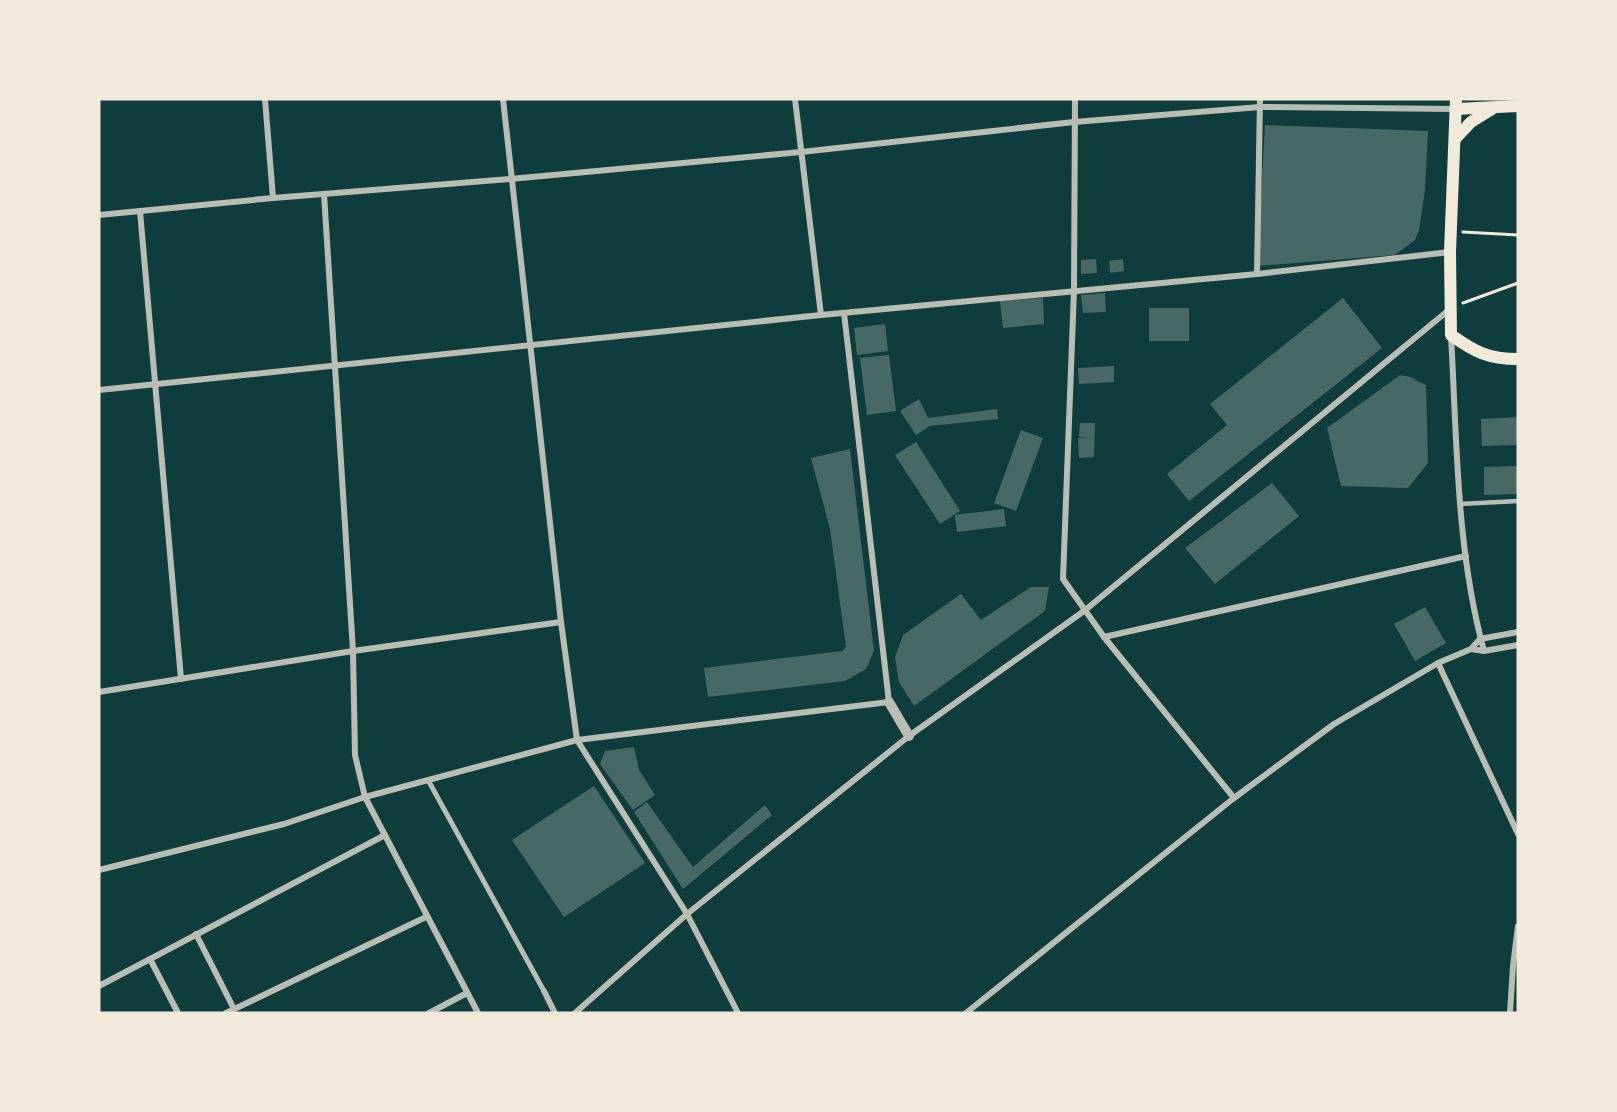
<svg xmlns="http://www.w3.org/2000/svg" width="1617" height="1112" font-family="Ubuntu,sans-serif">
<rect width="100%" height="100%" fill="#0f3d3e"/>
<g fill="#486865">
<polygon points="1265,125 1428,131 1425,190 1419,230 1415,240 1395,255 1257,266"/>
<polygon points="1096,259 1097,273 1081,274 1081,260"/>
<polygon points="1123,259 1124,271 1110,273 1109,261"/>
<polygon points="1105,293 1106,312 1083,313 1081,295"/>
<polygon points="1043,298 1044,324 1003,328 1000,301"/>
<polygon points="1343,298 1382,348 1189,501 1167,474 1227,425 1210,404"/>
<rect x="1149" y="308" width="40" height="33"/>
<polygon points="885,324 888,351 857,355 854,328"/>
<polygon points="889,355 896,411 867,415 860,358"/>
<polygon points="1114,366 1114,382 1079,384 1078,368"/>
<polygon points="1400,375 1410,377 1426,385 1428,463 1408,488 1341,486 1327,428"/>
<polygon points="919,399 928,418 997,409 998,419 930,426 916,435 900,411"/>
<polygon points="1518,417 1518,445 1482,446 1481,419"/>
<polygon points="1080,423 1095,423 1094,457 1079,458 1078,438 1089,438 1079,437"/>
<polygon points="1021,430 1043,438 1016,511 994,503"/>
<polygon points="916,442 960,511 940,524 895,455"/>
<polygon points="850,449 874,651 866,669 845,681 708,697 704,668 842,651 846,647 830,529 811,458"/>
<polygon points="1518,466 1518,494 1484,495 1484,467"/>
<polygon points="1272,483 1299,516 1215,584 1185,548"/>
<polygon points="1004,509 1006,526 957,532 955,515"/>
<polygon points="1031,587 1049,587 1045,611 914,706 899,682 895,657 903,635 961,594 981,620"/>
<polygon points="1425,607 1446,643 1415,661 1394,624"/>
<polygon points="634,747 639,770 655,795 633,810 600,764 605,751"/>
<polygon points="594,786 645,863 564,917 512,840"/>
<polygon points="647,802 693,867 765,805 772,815 683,889 634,812"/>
</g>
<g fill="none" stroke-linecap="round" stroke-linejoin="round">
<g stroke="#f1e9da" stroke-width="3">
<polyline points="1463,232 1518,235"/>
<polyline points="1463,303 1518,283"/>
</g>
<polyline stroke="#b8beb3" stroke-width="4.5" points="1460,504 1518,501"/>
<polyline stroke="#b8beb3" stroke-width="5" points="428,780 544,991"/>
<g stroke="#b8beb3" stroke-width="6">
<polyline points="265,99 273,198"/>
<polyline points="503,99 561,622 577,740 687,914 738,1013"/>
<polyline points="795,99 821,315"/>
<polyline points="1075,99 1074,290 1063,579 1104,637 1234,798"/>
<polyline points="324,194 353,651 355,755 365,797 478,1013"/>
<polyline points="140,211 181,679"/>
<polyline points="99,215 273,198 510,179 801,152 1074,122 1260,107 1455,109"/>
<polyline points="1257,274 1260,99"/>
<path d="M1451,336C1457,440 1456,549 1484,651"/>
<polyline points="99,390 821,315 1257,274 1450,252"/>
<polyline points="1104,637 1466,556"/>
<polyline points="1471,649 1484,651 1518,645"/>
<polyline points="1438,663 1518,834"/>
<polyline points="99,692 353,651 561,622"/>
<polyline points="99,870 284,824 365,797 577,740 889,702 844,313"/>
<polyline points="196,934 234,1009"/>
<polyline points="150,959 178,1013"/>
<polyline points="99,986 385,835"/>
<polyline points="544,991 555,1013"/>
<polyline points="226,1013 426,917"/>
<polyline points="429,1013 467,993"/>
<polyline points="575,1013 687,914 909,736 1084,611 1450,309"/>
<polyline points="966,1013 1234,798 1334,724 1438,663 1471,649 1480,639 1518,632"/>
<polyline points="1510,1013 1513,966 1518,926"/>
</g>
<polyline stroke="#b8beb3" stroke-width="10" points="889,702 909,736"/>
<g stroke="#f1e9da" stroke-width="12">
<path d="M1456,99L1450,252L1451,335C1475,352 1488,359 1518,359"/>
<polyline points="1456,109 1518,106"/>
<polyline points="1455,139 1471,122 1492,109"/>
</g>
</g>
<rect width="1617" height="1112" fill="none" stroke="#f1e9da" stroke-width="201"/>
</svg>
